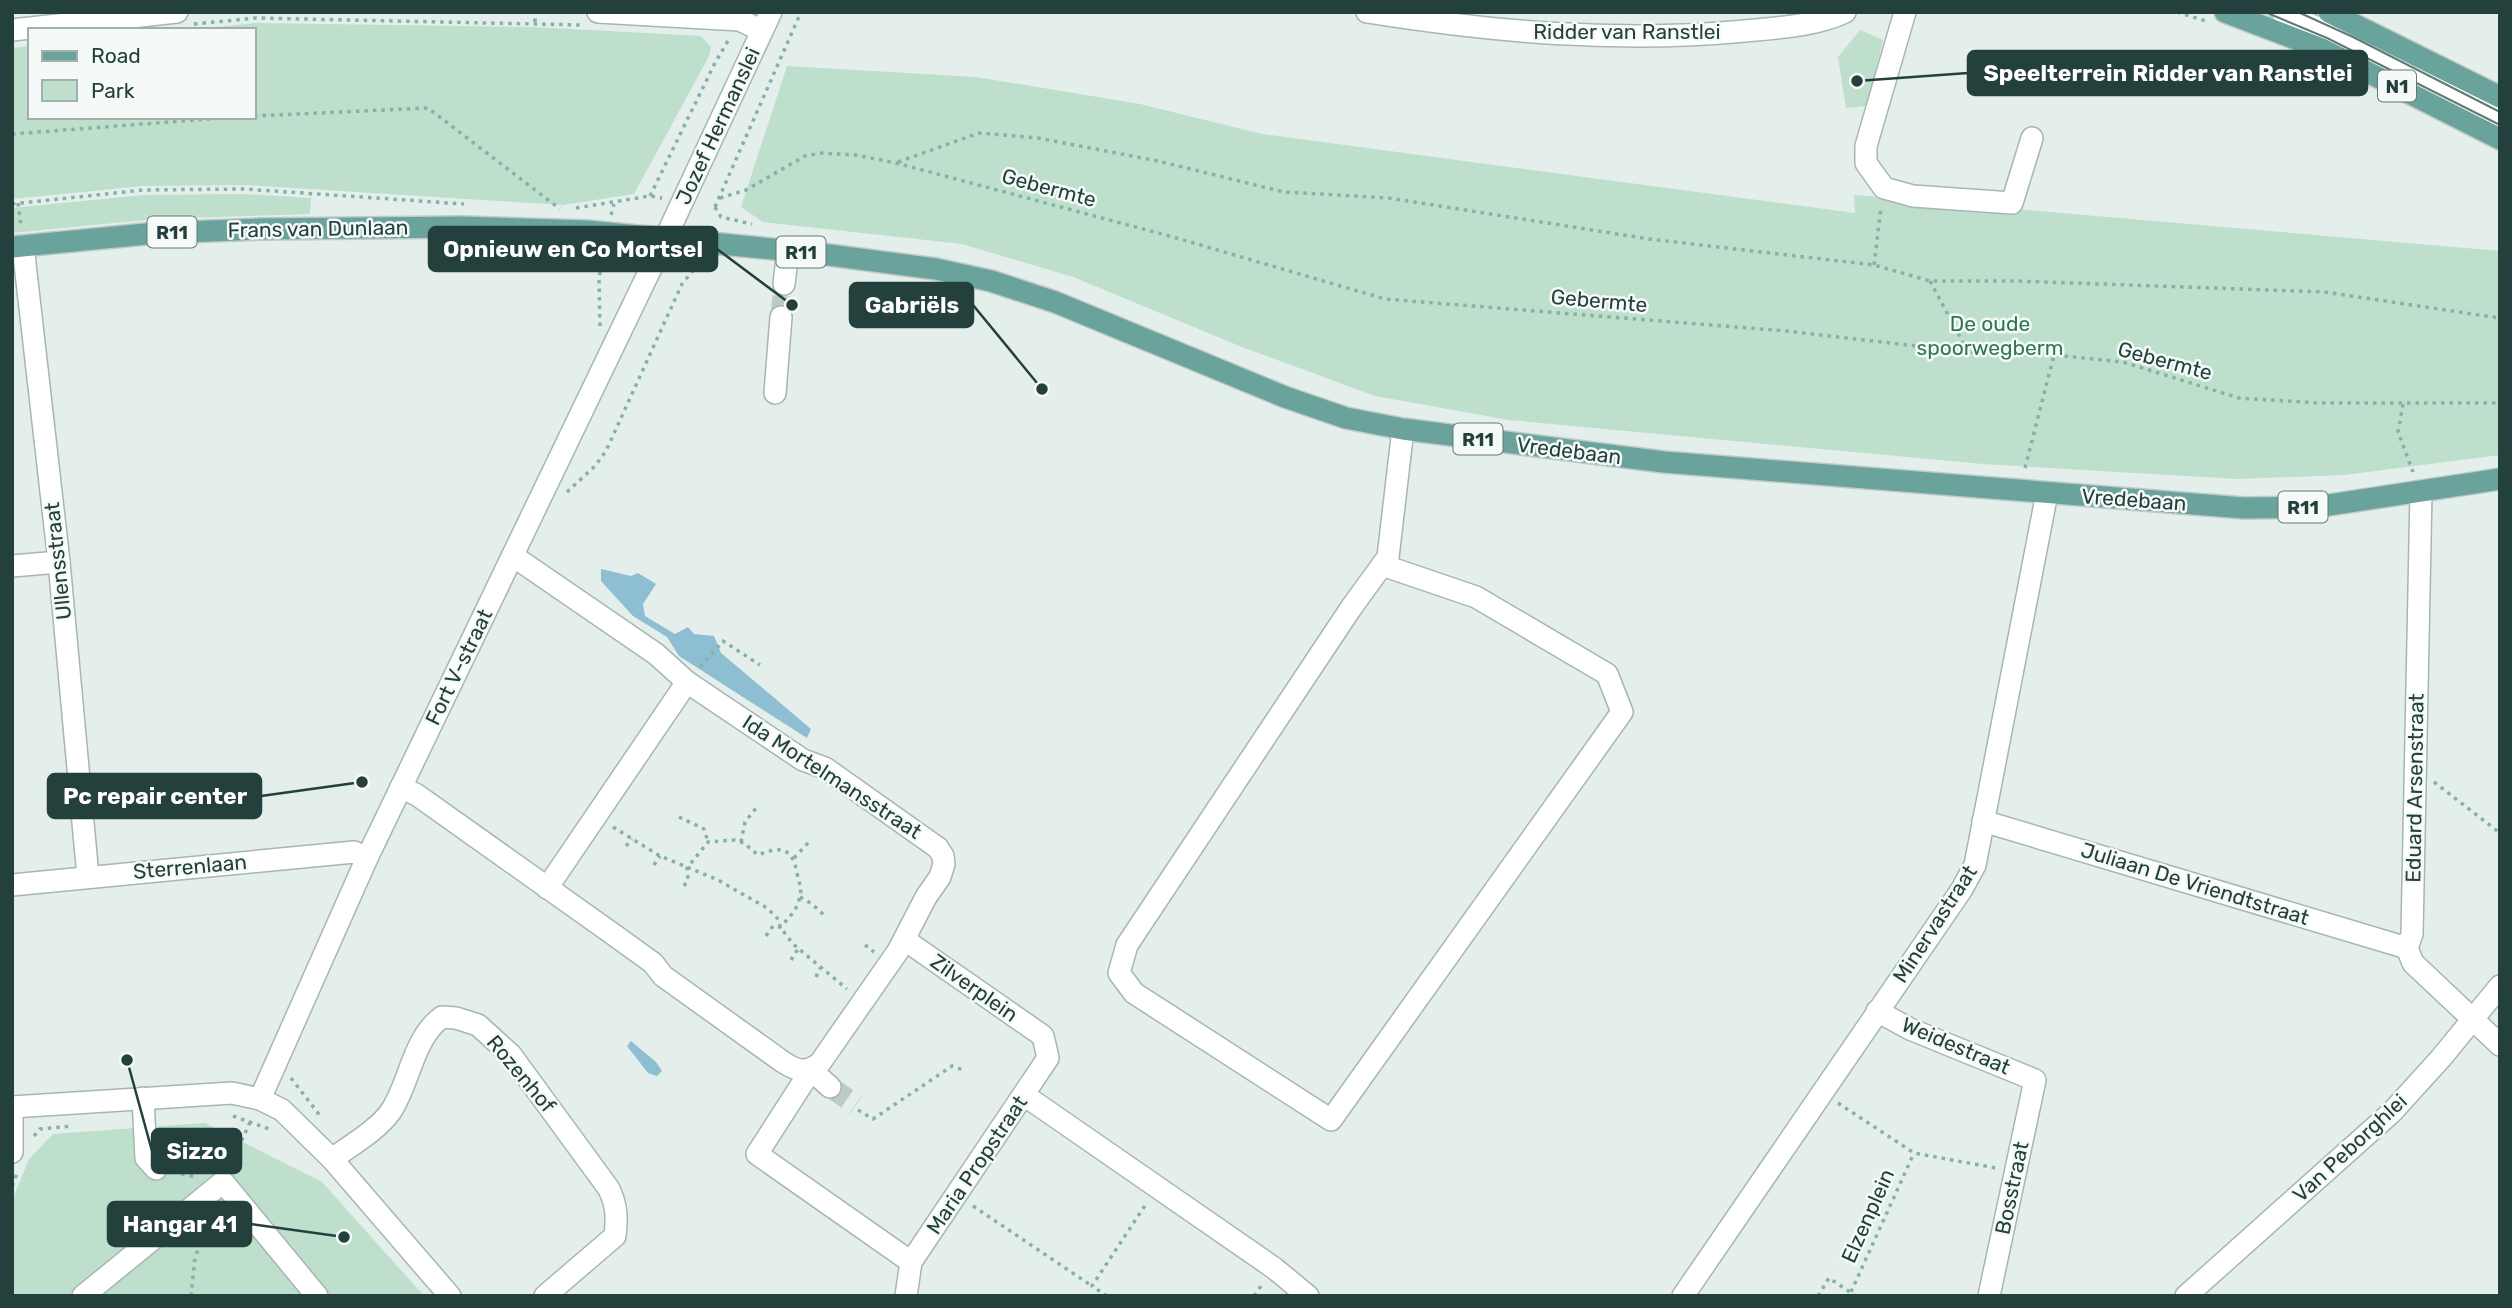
<svg xmlns="http://www.w3.org/2000/svg" width="2512" height="1308" font-family="Rubik,sans-serif">
<rect width="100%" height="100%" fill="#e4eeeb"/>
<g fill="#bddfcb">
<polygon points="256,23 534,27 701,36 711,47 709,56 634,194 563,205 245,185 143,186 12,199 12,48 30,46 30,117 254,117 254,30 187,30"/>
<polygon points="1860,30 1883,40 1867,106 1846,108 1838,57"/>
<polygon points="787,66 976,77 1140,104 1262,134 1855,213 1854,195 2500,251 2500,455 2344,475 2237,479 1983,464 1509,420 1375,396 1242,347 1073,277 962,244 763,222 741,207"/>
<polygon points="244,194 311,198 310,214 155,219 12,233 12,208 143,195"/>
<polygon points="205,1123 322,1182 424,1296 12,1296 12,1201 29,1159 53,1134"/>
</g>
<g fill="#8dbed2">
<polygon points="601,569 631,576 638,573 656,584 643,604 645,616 675,634 688,627 694,634 714,636 721,653 811,729 807,738 679,656 667,637 633,616 601,581"/>
<polygon points="631,1041 656,1062 662,1071 657,1076 648,1073 627,1046"/>
</g>
<g fill="none" stroke-linecap="round" stroke-linejoin="round">
<g stroke="#bdcbc8" stroke-width="21" stroke-dasharray="21 10" stroke-linecap="butt">
<polyline points="781,317 784,284"/>
<polyline points="830,1087 856,1105"/>
</g>
<defs>
<g id="minor">
<polyline points="598,12 740,20 762,31"/>
<path d="M1367,12C1492,32 1619,43 1745,31C1777,28 1816,26 1845,12"/>
<polyline points="1905,12 1866,146 1866,163 1884,188 1913,196 2012,203 2032,138"/>
<polyline points="2282,12 2347,41 2500,118"/>
<polyline points="12,30 177,12"/>
<polyline points="23,246 59,562 88,877"/>
<polyline points="784,284 788,250"/>
<polyline points="775,393 781,317"/>
<polyline points="2421,492 2412,934 2407,948 2413,963 2500,1045"/>
<polyline points="1382,565 1476,597 1607,674 1622,712 1331,1120 1134,993 1119,973 1127,945 1351,608 1388,557 1403,429"/>
<polyline points="12,566 59,562"/>
<path d="M401,787L417,795L610,932L653,963L663,976L783,1062C797,1071 806,1074 820,1063L898,951L926,897L940,877L944,864L943,856L938,848L825,768L803,760L687,682L656,654L513,556"/>
<polyline points="1983,821 2407,948"/>
<polyline points="12,885 354,852 367,858"/>
<polyline points="547,888 687,682"/>
<polyline points="905,940 1043,1036 1048,1058 911,1262 906,1296"/>
<polyline points="1877,1011 1910,1029 2035,1080 1989,1296"/>
<polyline points="830,1087 811,1070 757,1154 911,1262"/>
<polyline points="1024,1095 1274,1268 1308,1296"/>
<polyline points="143,1098 146,1158 156,1169"/>
<polyline points="260,1099 367,858 665,239 771,12"/>
<polyline points="12,1107 232,1093 260,1099 282,1110 332,1159 450,1296"/>
<polyline points="12,1111 12,1152"/>
<path d="M332,1159C350,1146 379,1129 391,1111C410,1082 413,1038 442,1017L456,1018L478,1025L511,1055L609,1189C617,1206 617,1218 615,1236L545,1296"/>
<polyline points="83,1296 223,1182 317,1296"/>
<polyline points="1683,1296 1962,889 1975,865 2047,493"/>
<polyline points="2186,1296 2392,1112 2441,1058 2500,986"/>
</g>
<g id="major">
<polyline points="2225,12 2322,49 2500,139"/>
<polyline points="2329,12 2500,97"/>
<polyline points="12,247 156,233 260,229 463,227 587,231 814,253 936,269 991,281 1055,302 1285,397 1346,418 1403,429 1664,462 2244,508 2316,507 2500,479"/>
</g>
</defs>
<use href="#minor" stroke="#a6b6b3" stroke-width="24"/>
<use href="#major" stroke="#c1cac8" stroke-width="24"/>
<g stroke="#85b1a9" stroke-width="3.5" stroke-dasharray="3.5 5" stroke-linecap="butt">
<polyline points="2177,12 2209,22"/>
<polyline points="535,22 535,12"/>
<polyline points="194,24 256,18 581,25"/>
<polyline points="254,116 428,108 560,209"/>
<polyline points="12,134 235,117"/>
<polyline points="898,162 979,133 1038,138 1158,161 1284,192 1389,198 1649,239 1874,265 1930,281 2016,281 2325,292 2500,318"/>
<polyline points="650,196 715,63 729,39"/>
<polyline points="720,198 746,190 805,156 821,153 856,155 896,163 1173,237 1385,299 1786,331 1968,352 2055,355 2123,362 2239,398 2319,403 2500,403"/>
<polyline points="18,203 21,226"/>
<polyline points="12,204 143,190 244,189 464,204"/>
<polyline points="715,207 721,217 752,224"/>
<polyline points="715,207 801,12"/>
<polyline points="576,208 650,196 662,198"/>
<polyline points="611,215 614,204"/>
<polyline points="1874,265 1881,207"/>
<polyline points="1930,281 1968,352"/>
<polyline points="600,326 599,277 604,254"/>
<polyline points="2403,404 2398,432 2413,472"/>
<polyline points="2025,468 2054,355"/>
<polyline points="567,492 595,466 606,451 682,284 700,262"/>
<polyline points="700,667 723,641 760,665"/>
<polyline points="2434,782 2500,833"/>
<polyline points="679,817 704,829 708,842"/>
<polyline points="613,827 660,856 718,880 767,908 779,920 780,927 793,944 847,989"/>
<polyline points="741,842 745,822 757,807"/>
<polyline points="626,846 632,839"/>
<polyline points="794,858 809,842"/>
<polyline points="654,865 660,856"/>
<path d="M684,886L688,880L687,868L708,842L735,840L744,843L758,855C781,846 792,847 797,873C799,883 803,890 799,900C796,911 788,919 780,927L773,926L763,940"/>
<polyline points="800,897 812,904 824,915"/>
<polyline points="865,945 874,952"/>
<polyline points="791,960 798,949"/>
<polyline points="816,977 820,968"/>
<polyline points="291,1078 318,1113 319,1117"/>
<polyline points="1838,1103 1914,1153 1996,1168"/>
<polyline points="858,1110 873,1119 952,1066 963,1070"/>
<polyline points="233,1116 272,1130"/>
<polyline points="34,1136 40,1129 72,1126"/>
<polyline points="231,1164 251,1120"/>
<polyline points="173,1172 197,1177"/>
<polyline points="12,1186 18,1171"/>
<polyline points="973,1206 1092,1286"/>
<polyline points="1851,1292 1914,1153"/>
<polyline points="191,1296 195,1258 209,1220"/>
<polyline points="1107,1296 1092,1286 1146,1204"/>
<polyline points="1254,1296 1263,1283"/>
<polyline points="1818,1296 1829,1278 1856,1296"/>
</g>
<use href="#minor" stroke="#fff" stroke-width="21"/>
<use href="#major" stroke="#69a39c" stroke-width="21"/>
<g stroke="#5e7b77" stroke-width="2">
<polyline points="2265,12 2327,38 2500,125"/>
<polyline points="2298,12 2353,37 2500,112"/>
</g>
</g>
<g text-anchor="middle" stroke-width="5" stroke-linejoin="round" paint-order="stroke">
<g fill="#f5faf8" stroke="#627874" stroke-width="2">
<rect x="2378" y="70.5" width="38" height="31" rx="5"/>
<rect x="147.5" y="216.5" width="49" height="31" rx="5"/>
<rect x="776.5" y="236.5" width="49" height="31" rx="5"/>
<rect x="1453.5" y="423.5" width="49" height="31" rx="5"/>
<rect x="2278.5" y="491.5" width="49" height="31" rx="5"/>
</g>
<g font-size="19" font-weight="bold" fill="#23403c">
<text x="2397" y="93">N1</text>
<text x="172" y="239">R11</text>
<text x="801" y="259">R11</text>
<text x="1478" y="446">R11</text>
<text x="2303" y="514">R11</text>
</g>
<g font-size="21" fill="#23403c" stroke="#f5faf8">
<text x="1627" y="39">Ridder van Ranstlei</text>
<text transform="translate(718 126) rotate(-65)" y="7">Jozef Hermanslei</text>
<text transform="translate(1049 188) rotate(15)" y="7">Gebermte</text>
<text transform="translate(318 229) rotate(-1)" y="7">Frans van Dunlaan</text>
<text transform="translate(1599 301) rotate(5)" y="7">Gebermte</text>
<text transform="translate(2165 361) rotate(15)" y="7">Gebermte</text>
<text transform="translate(1569 451) rotate(7)" y="7">Vredebaan</text>
<text transform="translate(2134 500) rotate(4)" y="7">Vredebaan</text>
<text transform="translate(58 561) rotate(-96)" y="7">Ullensstraat</text>
<text transform="translate(459 667) rotate(-64)" y="7">Fort V-straat</text>
<text transform="translate(832 777) rotate(33)" y="7">Ida Mortelmansstraat</text>
<text transform="translate(2415 788) rotate(-89)" y="7">Eduard Arsenstraat</text>
<text transform="translate(190 867) rotate(-5)" y="7">Sterrenlaan</text>
<text transform="translate(2195 884) rotate(17)" y="7">Juliaan De Vriendtstraat</text>
<text transform="translate(1935 924) rotate(-57)" y="7">Minervastraat</text>
<text transform="translate(974 988) rotate(35)" y="7">Zilverplein</text>
<text transform="translate(1956 1046) rotate(23)" y="7">Weidestraat</text>
<text transform="translate(521 1074) rotate(50)" y="7">Rozenhof</text>
<text transform="translate(2350 1148) rotate(-43)" y="7">Van Peborghlei</text>
<text transform="translate(977 1165) rotate(-56)" y="7">Maria Propstraat</text>
<text transform="translate(2012 1188) rotate(-78)" y="7">Bosstraat</text>
<text transform="translate(1868 1216) rotate(-66)" y="7">Elzenplein</text>
</g>
<g font-size="21" fill="#2d7754" stroke="#f5faf8">
<text x="1990" y="331">De oude<tspan x="1990" dy="24">spoorwegberm</tspan></text>
</g>
</g>
<path fill="none" stroke="#23403c" stroke-width="2.5" d="M1857 81L1968 73M792 305L717 249M1042 389L973 305M362 782L261 796M127 1060L152 1151M344 1237L251 1224"/>
<g fill="#23403c" stroke="#f5faf8" stroke-width="2.5">
<circle cx="1857" cy="81" r="7"/>
<circle cx="792" cy="305" r="7"/>
<circle cx="1042" cy="389" r="7"/>
<circle cx="362" cy="782" r="7"/>
<circle cx="127" cy="1060" r="7"/>
<circle cx="344" cy="1237" r="7"/>
</g>
<g fill="#23403c" stroke="#23403c" stroke-width="2.5">
<rect x="1968" y="51" width="399" height="44" rx="7"/>
<rect x="429" y="227" width="288" height="44" rx="7"/>
<rect x="850" y="283" width="123" height="44" rx="7"/>
<rect x="48" y="774" width="213" height="44" rx="7"/>
<rect x="152" y="1129" width="89" height="44" rx="7"/>
<rect x="108" y="1202" width="143" height="44" rx="7"/>
</g>
<g font-size="23" text-anchor="middle" font-weight="bold" fill="#fff">
<text x="2168" y="81">Speelterrein Ridder van Ranstlei</text>
<text x="573" y="257">Opnieuw en Co Mortsel</text>
<text x="912" y="313">Gabriëls</text>
<text x="155" y="804">Pc repair center</text>
<text x="197" y="1159">Sizzo</text>
<text x="180" y="1232">Hangar 41</text>
</g>
<rect width="2512" height="1308" fill="none" stroke="#23403c" stroke-width="28"/>
<rect x="28" y="28" width="228" height="91" fill="#f5faf8" stroke="#a1b0ad" stroke-width="2"/>
<rect x="42" y="51" width="35" height="10" fill="#69a39c" stroke="#a1b0ad" stroke-width="2"/>
<text x="91" y="63" font-size="21" fill="#23403c">Road</text>
<rect x="42" y="80" width="35" height="21" fill="#bddfcb" stroke="#a1b0ad" stroke-width="2"/>
<text x="91" y="98" font-size="21" fill="#23403c">Park</text>
</svg>
